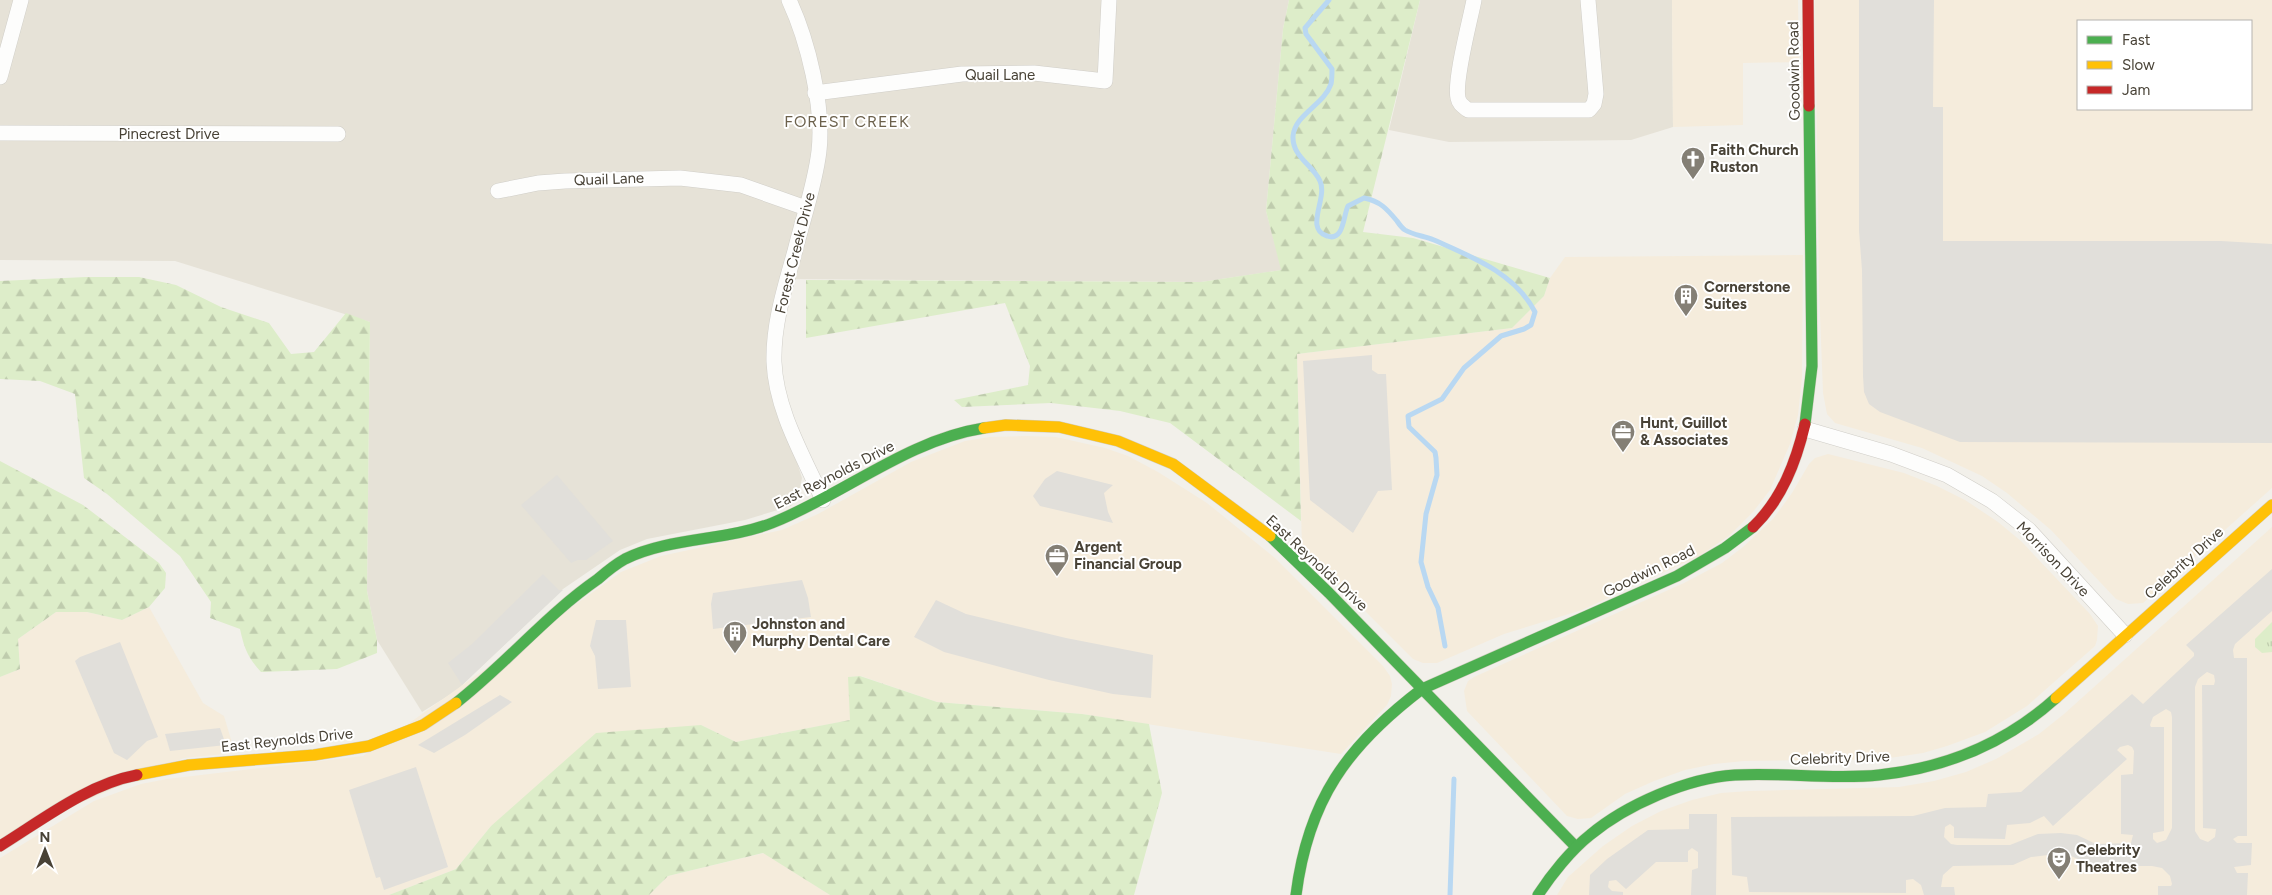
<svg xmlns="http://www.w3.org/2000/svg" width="2272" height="895" font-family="Figtree,sans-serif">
<defs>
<pattern id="grass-tufts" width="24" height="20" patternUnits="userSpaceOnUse" patternTransform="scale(1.25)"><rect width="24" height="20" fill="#ddedc9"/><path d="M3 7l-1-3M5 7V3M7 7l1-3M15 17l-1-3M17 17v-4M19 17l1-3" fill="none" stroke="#bfccad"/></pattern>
<pattern id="forest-firs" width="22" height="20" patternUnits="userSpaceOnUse" patternTransform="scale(1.25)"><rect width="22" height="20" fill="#ddedc9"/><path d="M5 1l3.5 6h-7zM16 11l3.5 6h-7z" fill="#bfccad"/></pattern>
</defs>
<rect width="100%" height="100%" fill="#f2f0ea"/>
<g fill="#e6e2d7">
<polygon points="0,0 1289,0 1283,29 1266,211 1282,270 1201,282 781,279 773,316 793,450 802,478 798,497 791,506 745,520 647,539 620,550 563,589 456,691 422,712 377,640 367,591 370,322 175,261 0,260"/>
<polygon points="1420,0 1672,0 1673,127 1631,140 1449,142 1389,130"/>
</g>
<g fill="#f5ecdc" fill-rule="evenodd">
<polygon points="1672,0 1798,0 1799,62 1743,63 1743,125 1673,127"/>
<path d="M1815,0H2272V488L2143,603L2128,604L2116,599L2051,530L2007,493L1982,476L1922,448L1835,423L1827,414L1823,393L1819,288ZM2078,21H2251V109H2078Z"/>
<polygon points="1803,255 1802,377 1798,415 1790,444 1770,490 1753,512 1729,536 1699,556 1582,610 1504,634 1437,663 1423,663 1413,659 1302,548 1297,354 1512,328 1544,296 1550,278 1565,257"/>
<polygon points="1025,436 1056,437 1105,448 1128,456 1158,472 1207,503 1275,558 1383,666 1390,676 1392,684 1391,696 1387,705 1341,754 1082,714 937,702 861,676 849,677 851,720 736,742 701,725 491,826 456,869 389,895 0,895 0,858 94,801 141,784 167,779 363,756 621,572 661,556 782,530 818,514 911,462 965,441 990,437"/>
<polygon points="1828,454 1904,473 1937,486 1965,500 1998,522 2021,541 2090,614 2098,626 2097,640 2095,646 2027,706 1985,732 1947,746 1923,753 1883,759 1744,761 1714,764 1685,770 1654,781 1625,794 1591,818 1578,819 1567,816 1467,711 1464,691 1468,681 1474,677 1684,583 1722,563 1743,547 1773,519 1792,493 1809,464 1815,458"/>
<polygon points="2272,527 2272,895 1557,895 1568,877 1603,846 1632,826 1661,811 1692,800 1721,793 1749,791 1899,787 1934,781 1966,772 1996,759 2039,734 2064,714"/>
<polygon points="149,607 203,703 224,716 235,753 184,758 0,838 0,677 20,669 18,639 56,612 87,612 122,620"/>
<polygon points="764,853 830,895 649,895 668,876"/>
</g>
<polygon fill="url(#grass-tufts)" points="2272,622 2272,652 2262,653 2255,647 2255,639"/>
<g fill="url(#forest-firs)">
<polygon points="1289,0 1420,0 1363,232 1413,238 1550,278 1544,296 1512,328 1297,354 1301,521 1170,423 1120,411 1051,403 962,407 954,400 1028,385 1030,366 1005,303 806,338 806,280 1201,282 1281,270 1266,211 1283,29"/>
<path d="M86,277H139L176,285L221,307L269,323L291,354L314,352L346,313L370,322L367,591L377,640V653L337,669L261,672C248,658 244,648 240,629L210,618L211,602L180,556L107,494L84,478L75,394L40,381L0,379V281Z"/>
<polygon points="0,461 83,505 159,563 166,573 165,588 149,607 122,620 87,612 56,612 18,639 20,669 0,677"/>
<polygon points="860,676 937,702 1082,714 1149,724 1162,793 1134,895 830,895 763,853 668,876 649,895 389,895 456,869 491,826 596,733 701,725 736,742 850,720 848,677"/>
</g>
<g fill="#e1dfda" fill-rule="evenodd">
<polygon points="1859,0 1934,0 1933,107 1943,107 1943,241 2221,241 2272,244 2272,443 1960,442 1880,412 1869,404 1864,392 1863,376 1862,270 1859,231"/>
<polygon points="1372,355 1372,370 1378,374 1386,374 1392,490 1378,491 1353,533 1310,500 1303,361"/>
<polygon points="1057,471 1113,485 1104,493 1108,512 1113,523 1040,506 1033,496 1045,479"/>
<polygon points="557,475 613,541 586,560 578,560 571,563 521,505"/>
<path d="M2272,569V611L2235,644L2233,650L2234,658H2247V836H2238L2233,839L2237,843H2252L2251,865L2234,867L2237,873H2248L2247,895H2158V886H2171L2172,884L2170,876L2162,868L2152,866H2094L2064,853L2031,857L2013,865L1953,866L1943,875L1941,887H1954L1955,895H1924L1921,885L1913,879L1906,880V893L1749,892L1747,877L1732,875L1731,817L1913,816L1945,808L1986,807L1988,794L2021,792L2132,694L2143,704L2194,656V653L2186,645ZM2207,672L2214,675L2215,681L2214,685H2202L2203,828L2216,829L2215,837L2208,842L2200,839L2195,831V687L2198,679ZM2166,709L2171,712L2172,717V828L2166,840L2157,843L2153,839V833L2164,831V727H2151L2150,725L2153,717ZM2128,745L2132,747L2134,751L2133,774L2121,775V834L2133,835L2131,843L2096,844L2077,835L2061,833L2038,834L2010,845H1957L1951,844L1944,837L1945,827L1950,824L1954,827V838L2005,839L2007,825L2030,823L2044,816L2053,826L2127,759L2117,750L2120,747Z"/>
<polygon points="543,574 559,590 563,590 462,685 448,663 472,644"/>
<polygon points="802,580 808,598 811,617 713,629 711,604 713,593"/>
<polygon points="936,600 966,614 1066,638 1153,655 1151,698 1113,694 1049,680 944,652 914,637"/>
<polygon points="596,620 626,620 631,687 598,689 595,656 590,646"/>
<polygon points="120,642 158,737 147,741 127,760 114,753 75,661 80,657"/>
<polygon points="500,695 512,702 465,735 434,753 418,745"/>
<polygon points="220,728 226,745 170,751 165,734"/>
<polygon points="416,767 448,867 384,890 380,877 376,878 349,790"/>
<polygon points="1689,814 1717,814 1716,895 1691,895 1692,870 1698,868 1698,852 1692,848 1688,851 1688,862 1656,862 1626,889 1616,880 1609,881 1608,887 1612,891 1623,892 1623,895 1589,895 1590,875 1607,859 1648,830 1689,829"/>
</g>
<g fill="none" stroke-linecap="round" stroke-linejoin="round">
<g stroke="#b9d8f2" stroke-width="5">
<path d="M1329,0L1305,28L1306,34L1332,69C1332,74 1332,79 1331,84C1324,105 1295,114 1293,136C1292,157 1313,165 1320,181C1328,198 1304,229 1327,236C1344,242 1343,216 1348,206L1364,198C1380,201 1387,209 1397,221C1399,224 1402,228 1405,230C1413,235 1425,236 1434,240C1472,257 1515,273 1535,312L1531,325L1524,329L1501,336L1464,368L1442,399L1408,416L1409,427L1435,452L1436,458L1437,475L1426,514L1421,562L1428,587L1438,608L1445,646"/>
<polyline points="1450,895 1454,779"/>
</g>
<defs>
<g id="street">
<path d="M789,0C808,41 824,106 819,151C815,185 803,218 795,251C785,287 773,324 774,362C776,411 804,457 823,500"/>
<path d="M1474,0C1470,21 1454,80 1458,98C1459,104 1463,106 1468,110H1589L1594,104L1596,94L1588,0"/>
<polyline points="0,77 21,0"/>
<polyline points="815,93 962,74 1034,73 1105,81 1109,0"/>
<polyline points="0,133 338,134"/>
<polyline points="498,191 538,183 565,181 680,178 741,185 806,208"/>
<polyline points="1805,429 1891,454 1947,475 1992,501 2029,530 2125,635"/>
</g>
<g id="fast">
<polyline points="1805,424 1812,366 1809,106"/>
<polyline points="1270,536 1329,593 1576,847"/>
<path d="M456,703C506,664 546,615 598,579C606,572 616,564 625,559C670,537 726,541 772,523C843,495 907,440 984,428"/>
<path d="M1296,895C1308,800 1347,746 1422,689L1677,576L1725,548L1753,527"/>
<path d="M1538,895C1551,875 1571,850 1590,835C1626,805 1687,778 1735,775C1782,772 1832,780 1879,775C1945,768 2006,743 2056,698"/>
</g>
<g id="slow">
<polyline points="984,428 1006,425 1059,427 1118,441 1173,464 1270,536"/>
<polyline points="2056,698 2272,505"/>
<polyline points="137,775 189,765 314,755 369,746 423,725 456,703"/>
</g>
<g id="jam">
<polyline points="1808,0 1809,106"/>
<path d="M1753,527C1782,499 1796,462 1805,424"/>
<path d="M0,846C42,820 88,784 137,775"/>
</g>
</defs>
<use href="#street" stroke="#d0cec8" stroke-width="16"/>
<use href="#fast" stroke="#d2cec1" stroke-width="12"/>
<use href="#slow" stroke="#d2cec1" stroke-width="12"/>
<use href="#jam" stroke="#d2cec1" stroke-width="12"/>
<use href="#street" stroke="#fdfdfc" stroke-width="15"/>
<use href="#fast" stroke="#4caf50" stroke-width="11"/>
<use href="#slow" stroke="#ffc107" stroke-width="11"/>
<use href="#jam" stroke="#c62828" stroke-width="11"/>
</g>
<defs>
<symbol id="church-pin" viewBox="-11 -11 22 30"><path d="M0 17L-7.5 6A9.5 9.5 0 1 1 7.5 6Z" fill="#847f75" stroke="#fff"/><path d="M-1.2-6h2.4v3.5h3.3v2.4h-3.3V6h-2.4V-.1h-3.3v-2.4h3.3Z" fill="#fff"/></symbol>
<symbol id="building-pin" viewBox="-11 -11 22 30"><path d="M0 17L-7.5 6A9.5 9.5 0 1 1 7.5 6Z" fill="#847f75" stroke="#fff"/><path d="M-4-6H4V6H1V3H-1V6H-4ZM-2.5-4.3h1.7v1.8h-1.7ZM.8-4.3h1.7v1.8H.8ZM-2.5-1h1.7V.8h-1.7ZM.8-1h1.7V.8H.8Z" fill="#fff"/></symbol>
<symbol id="office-pin" viewBox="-11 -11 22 30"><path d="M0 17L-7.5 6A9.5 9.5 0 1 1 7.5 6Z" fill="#847f75" stroke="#fff"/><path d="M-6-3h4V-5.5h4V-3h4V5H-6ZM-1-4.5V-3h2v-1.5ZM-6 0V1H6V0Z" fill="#fff"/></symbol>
<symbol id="theatre-pin" viewBox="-11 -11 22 30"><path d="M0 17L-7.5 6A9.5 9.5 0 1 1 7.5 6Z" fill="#847f75" stroke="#fff"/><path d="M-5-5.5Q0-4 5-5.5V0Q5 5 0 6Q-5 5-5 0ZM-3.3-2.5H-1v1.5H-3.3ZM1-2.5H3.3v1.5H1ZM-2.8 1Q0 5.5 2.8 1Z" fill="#fff"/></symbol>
</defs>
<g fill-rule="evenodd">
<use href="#church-pin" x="1679" y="145" width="28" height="38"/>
<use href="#building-pin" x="1672" y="282" width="28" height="38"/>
<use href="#office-pin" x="1609" y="418" width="28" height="38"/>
<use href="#office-pin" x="1043" y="542" width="28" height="38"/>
<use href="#building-pin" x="721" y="619" width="28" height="38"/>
<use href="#theatre-pin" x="2045" y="845" width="28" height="38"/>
</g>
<g text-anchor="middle" stroke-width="4" stroke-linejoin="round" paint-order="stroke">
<g font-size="15" fill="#484236" stroke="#fff">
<text transform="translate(1794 71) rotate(-91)" y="5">Goodwin Road</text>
<text x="1000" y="80">Quail Lane</text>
<text x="169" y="139">Pinecrest Drive</text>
<text transform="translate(609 179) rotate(-2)" y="5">Quail Lane</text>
<text transform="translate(795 253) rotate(-76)" y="5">Forest Creek Drive</text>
<text transform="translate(834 475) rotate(-27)" y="5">East Reynolds Drive</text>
<text transform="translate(2053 559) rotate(46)" y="5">Morrison Drive</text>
<text transform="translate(1317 563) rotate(43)" y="5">East Reynolds Drive</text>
<text transform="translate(2184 563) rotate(-42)" y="5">Celebrity Drive</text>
<text transform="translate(1649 571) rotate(-26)" y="5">Goodwin Road</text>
<text transform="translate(287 740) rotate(-6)" y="5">East Reynolds Drive</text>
<text transform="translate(1840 758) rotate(-2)" y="5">Celebrity Drive</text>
</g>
<g font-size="15" font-weight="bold" fill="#484236" stroke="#fff" text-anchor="start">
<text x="1710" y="155">Faith Church<tspan x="1710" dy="17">Ruston</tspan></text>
<text x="1704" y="292">Cornerstone<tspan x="1704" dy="17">Suites</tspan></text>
<text x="1640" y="428">Hunt, Guillot<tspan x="1640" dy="17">&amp; Associates</tspan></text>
<text x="1074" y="552">Argent<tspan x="1074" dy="17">Financial Group</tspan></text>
<text x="752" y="629">Johnston and<tspan x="752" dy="17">Murphy Dental Care</tspan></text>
<text x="2076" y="855">Celebrity<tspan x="2076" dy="17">Theatres</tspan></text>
</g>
<g font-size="16" letter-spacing="1" fill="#6c614c" stroke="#fff">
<text x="847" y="127">FOREST CREEK</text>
</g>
</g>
<rect x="2077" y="20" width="175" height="90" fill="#ffffff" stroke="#b6b3af"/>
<rect x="2087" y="36" width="25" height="8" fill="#4caf50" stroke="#b6b3af"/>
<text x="2122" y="45" font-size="15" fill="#484236">Fast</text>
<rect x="2087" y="61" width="25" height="8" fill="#ffc107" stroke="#b6b3af"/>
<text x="2122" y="70" font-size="15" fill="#484236">Slow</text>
<rect x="2087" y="86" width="25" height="8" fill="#c62828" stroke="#b6b3af"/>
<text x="2122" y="95" font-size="15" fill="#484236">Jam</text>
<g transform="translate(45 850)" stroke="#ffffff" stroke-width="4" paint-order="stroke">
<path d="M0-4L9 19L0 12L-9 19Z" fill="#484236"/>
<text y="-8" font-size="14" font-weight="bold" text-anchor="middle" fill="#484236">N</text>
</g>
</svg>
